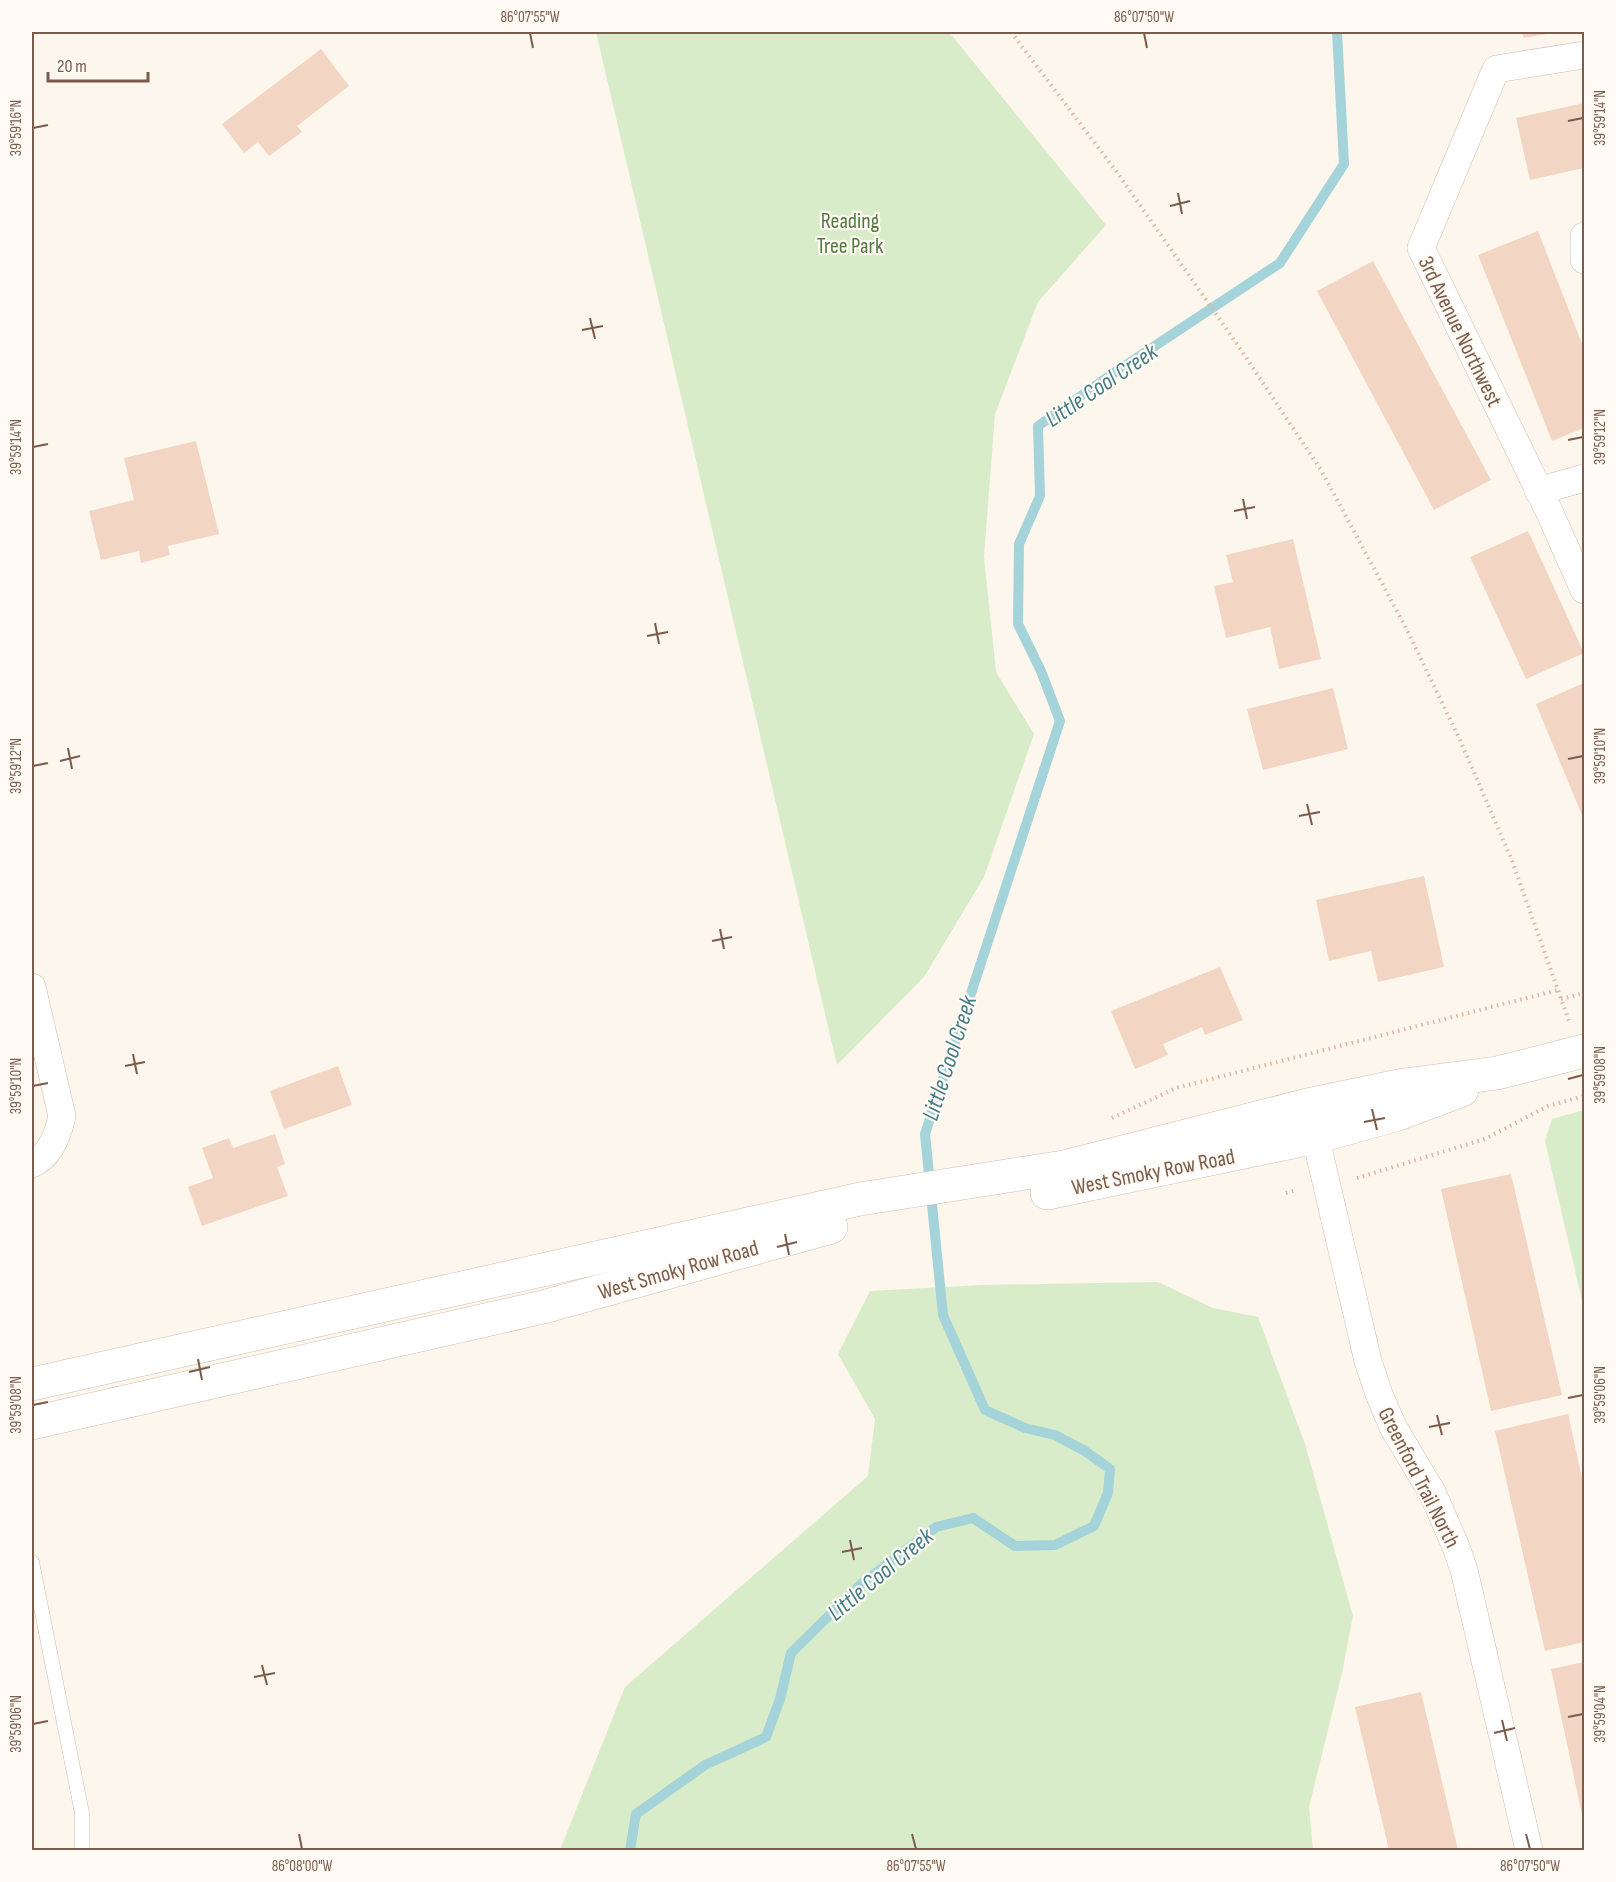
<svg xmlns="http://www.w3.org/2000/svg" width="1616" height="1882" font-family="'Sofia Sans Condensed',sans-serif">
<rect width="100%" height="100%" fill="#fdf6ec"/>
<g fill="#d8ecc9">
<polygon points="596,32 949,32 1106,225 1038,302 995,414 984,557 996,672 1034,734 984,877 924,977 837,1065"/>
<polygon points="1584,1110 1584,1309 1545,1141 1552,1119"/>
<polygon points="1158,1282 1213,1308 1258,1317 1305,1444 1353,1616 1342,1673 1309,1807 1313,1850 560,1850 625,1687 868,1476 875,1419 838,1354 870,1291 981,1285"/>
</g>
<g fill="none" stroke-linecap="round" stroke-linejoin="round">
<polyline stroke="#a5d3da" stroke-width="10" points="630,1850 636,1814 705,1765 766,1737 780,1699 791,1653 859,1586 936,1527 973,1518 1015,1546 1055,1545 1094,1526 1108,1493 1110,1469 1085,1451 1055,1435 1025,1428 985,1410 943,1315 925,1134 1060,721 1041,671 1018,624 1019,544 1040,496 1038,426 1105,379 1280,263 1344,164 1337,32"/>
</g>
<g fill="#f3d5c3">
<polygon points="1522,32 1552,32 1552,33 1524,38"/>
<polygon points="321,49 349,86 297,126 302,132 269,156 258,142 244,153 222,124"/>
<polygon points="1584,103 1584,168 1530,180 1516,118"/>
<polygon points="1538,231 1584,349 1584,428 1552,441 1478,255"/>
<polygon points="1373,261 1491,480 1434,510 1317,291"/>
<polygon points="196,441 219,534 168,546 170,555 141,563 139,551 101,560 89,511 134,500 124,458"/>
<polygon points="1528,531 1584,653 1526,679 1470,557"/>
<polygon points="1293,539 1321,659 1279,669 1270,627 1226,638 1214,586 1233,582 1226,555"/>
<polygon points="1584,683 1584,820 1536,704"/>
<polygon points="1333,688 1348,749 1263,770 1247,709"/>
<polygon points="1424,876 1444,967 1378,982 1371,951 1329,961 1316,900"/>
<polygon points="1220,967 1243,1020 1205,1035 1202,1027 1163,1044 1168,1055 1135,1069 1111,1011"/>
<polygon points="338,1066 352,1105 284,1129 270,1091"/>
<polygon points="275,1134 285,1164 277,1167 288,1196 202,1226 188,1187 213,1178 202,1148 229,1138 233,1148"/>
<polygon points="1511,1174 1562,1395 1491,1411 1441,1189"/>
<polygon points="1568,1414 1584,1487 1584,1642 1545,1651 1495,1431"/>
<polygon points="1584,1662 1584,1819 1583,1819 1551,1669"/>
<polygon points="1421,1692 1455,1837 1458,1850 1389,1850 1355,1707"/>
</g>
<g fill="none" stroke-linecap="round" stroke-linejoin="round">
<defs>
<polyline id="service" points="32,1562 82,1813 82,1850"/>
<g id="minor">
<polyline points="1584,55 1496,69 1421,248 1549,511 1584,590"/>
<polyline points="1584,236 1584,260"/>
<polyline points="1538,491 1584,478"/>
<path d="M32,987L62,1116C58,1135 50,1156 32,1164"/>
<polyline points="1311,1118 1368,1361 1379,1394 1393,1427 1433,1494 1456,1547 1464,1570 1529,1850"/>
</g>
<g id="tertiary">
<polyline points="1047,1193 1316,1137 1398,1114 1462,1090"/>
<polyline points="32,1384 860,1199 1064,1167 1308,1105 1404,1085 1497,1073 1584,1051"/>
<polyline points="32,1423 543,1307 831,1227"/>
</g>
</defs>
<use href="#service" stroke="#d1beb0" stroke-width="15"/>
<use href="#minor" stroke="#d1beb0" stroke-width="28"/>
<use href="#tertiary" stroke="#d1beb0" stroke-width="34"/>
<g stroke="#d9b8a5" stroke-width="4" stroke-dasharray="1.5 4.5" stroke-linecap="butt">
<polyline points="1011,32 1119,175 1239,347 1321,470 1406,628 1459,738 1511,858 1569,1021"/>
<polyline points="1561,999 1584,993"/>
<polyline points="1112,1118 1176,1088 1558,990"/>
<polyline points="1357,1178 1485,1139 1548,1106 1584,1096"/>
<polyline points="1286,1193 1297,1190"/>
</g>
<use href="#service" stroke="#fff" stroke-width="14"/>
<use href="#minor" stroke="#fff" stroke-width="27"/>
<use href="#tertiary" stroke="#fff" stroke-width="33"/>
</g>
<path fill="none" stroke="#7a5c4d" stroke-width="2" d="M530,33L533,48M1144,33L1147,48M1568,121L1583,118M33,128L48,125M1178,193L1182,214M1170,206L1190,201M590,318L595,339M582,330L603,326M1568,440L1583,437M33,447L48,444M1243,499L1247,519M1234,511L1255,507M655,623L659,644M647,636L668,632M68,748L72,769M1568,759L1583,756M60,761L80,756M33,766L48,763M1307,804L1312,825M1299,816L1320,812M720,929L724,949M712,941L732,937M133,1054L137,1074M125,1066L145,1062M1568,1079L1583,1075M33,1086L48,1083M1372,1109L1377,1130M1364,1122L1385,1118M785,1234L789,1255M777,1247L797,1242M198,1359L202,1380M189,1372L210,1367M1568,1398L1583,1395M33,1405L48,1402M1437,1415L1442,1435M1429,1427L1450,1423M850,1540L854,1560M842,1552L862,1548M262,1665L267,1685M254,1677L275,1673M1568,1717L1583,1714M1502,1720L1507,1741M33,1724L48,1721M1494,1733L1515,1728M299,1834L302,1849M912,1834L916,1849M1526,1834L1530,1849"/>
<g text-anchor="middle" stroke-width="4.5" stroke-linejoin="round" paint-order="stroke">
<g font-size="22" fill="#537a41" stroke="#fffaf3">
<text x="850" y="228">Reading<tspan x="850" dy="25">Tree Park</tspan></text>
</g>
<g font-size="22" fill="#7a5c4d" stroke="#fffaf3">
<text transform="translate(1461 331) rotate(64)" y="8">3rd Avenue Northwest</text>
<text transform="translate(1153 1171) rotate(-11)" y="8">West Smoky Row Road</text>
<text transform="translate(678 1269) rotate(-16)" y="8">West Smoky Row Road</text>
<text transform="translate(1420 1477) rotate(63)" y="8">Greenford Trail North</text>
</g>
<g font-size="24" font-style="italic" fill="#437c86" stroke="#fffaf3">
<text transform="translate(1101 385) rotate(-34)" y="8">Little Cool Creek</text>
<text transform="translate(949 1058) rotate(-72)" y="8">Little Cool Creek</text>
<text transform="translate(880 1574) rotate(-40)" y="8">Little Cool Creek</text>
</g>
</g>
<rect width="1616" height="1882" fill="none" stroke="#fffaf3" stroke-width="66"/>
<path d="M48 72v9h100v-9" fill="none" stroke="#7a5c4d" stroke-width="3"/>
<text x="57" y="72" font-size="18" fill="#7a5c4d" stroke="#fffaf3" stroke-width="4.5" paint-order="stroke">20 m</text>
<rect x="33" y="33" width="1550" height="1816" fill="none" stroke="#7a5c4d" stroke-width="2"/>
<g font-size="15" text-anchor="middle" fill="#7a5c4d">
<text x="530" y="22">86°07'55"W</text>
<text x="1144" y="22">86°07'50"W</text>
<text transform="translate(1600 118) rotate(-90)" y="5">39°59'14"N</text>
<text transform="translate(16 128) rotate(-90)" y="5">39°59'16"N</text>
<text transform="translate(1600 437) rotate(-90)" y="5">39°59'12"N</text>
<text transform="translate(16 447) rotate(-90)" y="5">39°59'14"N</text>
<text transform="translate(1600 756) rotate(-90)" y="5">39°59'10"N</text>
<text transform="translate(16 766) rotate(-90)" y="5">39°59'12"N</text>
<text transform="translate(1600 1075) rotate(-90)" y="5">39°59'08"N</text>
<text transform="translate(16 1086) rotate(-90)" y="5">39°59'10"N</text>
<text transform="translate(1600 1395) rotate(-90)" y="5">39°59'06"N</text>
<text transform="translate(16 1405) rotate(-90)" y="5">39°59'08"N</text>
<text transform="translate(1600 1714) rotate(-90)" y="5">39°59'04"N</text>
<text transform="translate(16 1724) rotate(-90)" y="5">39°59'06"N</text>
<text x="302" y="1871">86°08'00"W</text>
<text x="916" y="1871">86°07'55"W</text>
<text x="1530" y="1871">86°07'50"W</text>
</g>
</svg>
